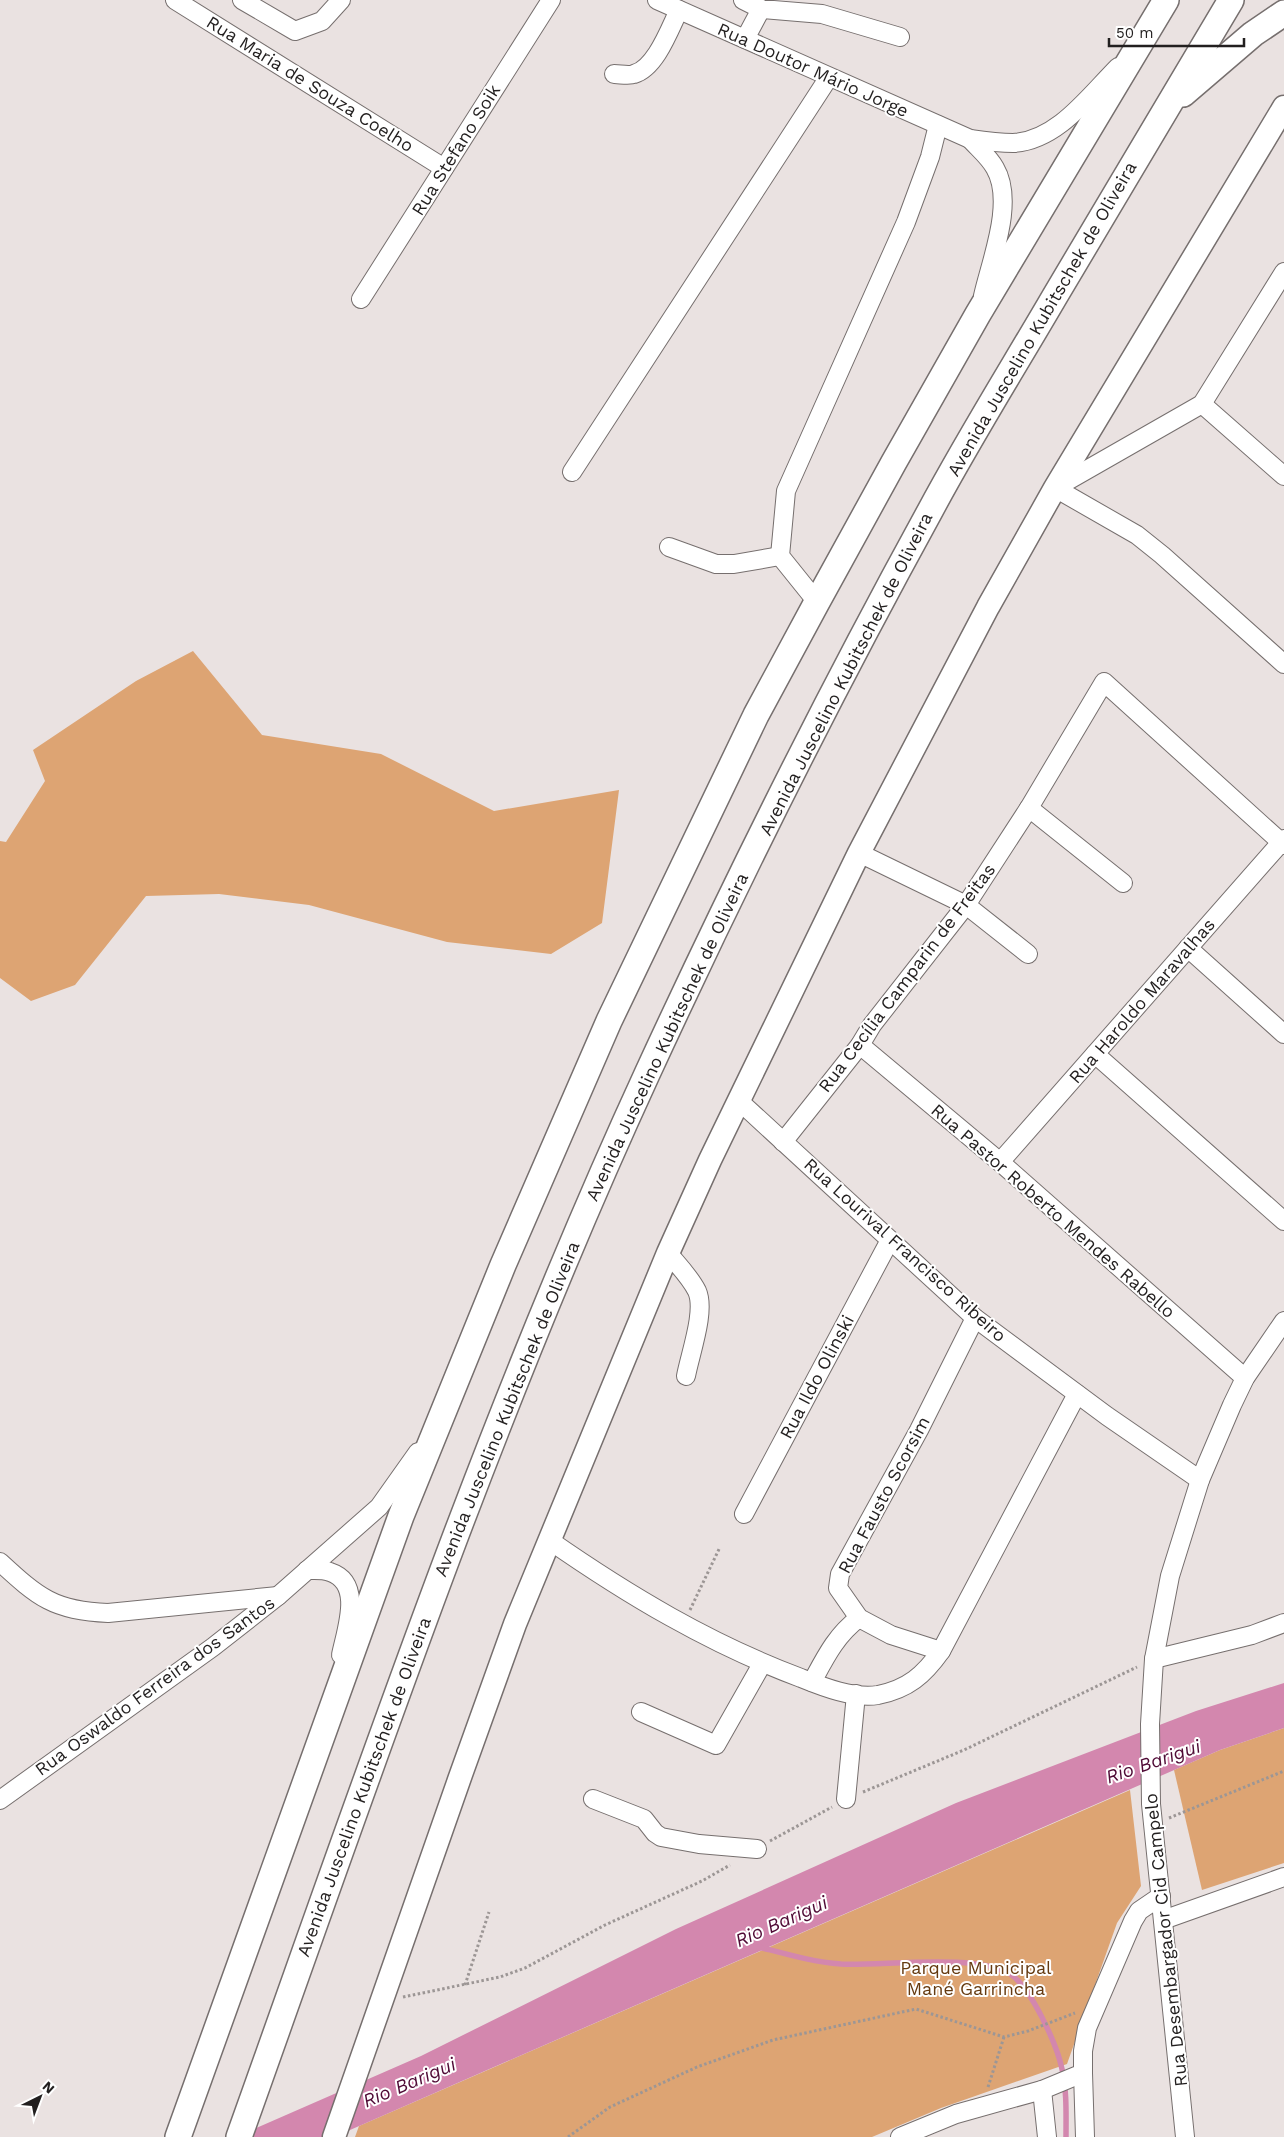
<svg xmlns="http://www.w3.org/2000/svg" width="1284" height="2137" font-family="'Work Sans',sans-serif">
<rect width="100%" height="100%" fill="#eae2e1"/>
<g fill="#dda473">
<polygon points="193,651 262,735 381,754 494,811 619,790 602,923 551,954 447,942 309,905 219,894 146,896 75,985 31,1001 0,978 0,841 6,842 45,781 33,750 136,681"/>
<polygon points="1284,1728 1284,1863 1202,1890 1174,1770 1220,1750"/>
<polygon points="1130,1790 1141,1886 1117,1923 1067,2064 941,2108 872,2137 355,2137 359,2126"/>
</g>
<polygon fill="#d387ae" points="1284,1683 1284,1728 1220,1750 334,2137 236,2137 421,2056 676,1929 956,1803 1196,1711"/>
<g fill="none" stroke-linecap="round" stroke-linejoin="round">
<path stroke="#d387ae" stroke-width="5.5" d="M759,1947C786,1954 813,1962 841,1964C884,1966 975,1953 1010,1974C1031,1987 1057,2045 1062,2069C1067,2091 1066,2115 1066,2137"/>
<defs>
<g id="minor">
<polyline points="175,0 444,168"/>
<polyline points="242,0 295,31 322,21 341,0"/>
<path d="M657,0L970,139C984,141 999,143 1013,143C1057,141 1089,96 1118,67"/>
<polyline points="743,0 761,9 822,14 900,37"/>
<polyline points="745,39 761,9"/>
<path d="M614,74C620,74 629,76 634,74C656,68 670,28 679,10"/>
<path d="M970,139C979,149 989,157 995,168C1015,202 991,260 983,296"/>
<polyline points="361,299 551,0"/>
<polyline points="1202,404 1284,476"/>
<polyline points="572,472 829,77"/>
<polyline points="1055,488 1202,404 1284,272"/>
<polyline points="1055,488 1137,535 1162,555 1284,664"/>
<polyline points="669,547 716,564 734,564 780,556"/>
<polyline points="817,602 780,556 786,491 906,222 930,157 938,125"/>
<polyline points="1029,808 1123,883"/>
<polyline points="859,853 966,905 1028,954"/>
<polyline points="1188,948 1284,1034"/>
<polyline points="860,1045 1000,1162 1245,1378"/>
<polyline points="1095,1054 1284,1221"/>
<polyline points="738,1100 975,1318 1107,1416 1200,1480"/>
<polyline points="783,1142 860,1045 872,1025 966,905 1029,808 1104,682 1284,845"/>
<polyline points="1000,1162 1284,839"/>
<path d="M668,1253C678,1265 690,1277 697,1291C706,1311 690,1354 686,1376"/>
<polyline points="744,1514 890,1240"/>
<path d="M549,1540C628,1595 710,1644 801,1678C823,1687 854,1699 878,1695C908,1689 924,1675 941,1651L1077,1394"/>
<path d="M0,1562C38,1597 54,1611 108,1613L278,1596"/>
<path d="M307,1570C314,1570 323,1569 330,1572C364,1583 346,1630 341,1655"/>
<polyline points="941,1651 891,1635 859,1618 838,1588 840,1574 919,1430 975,1318"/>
<polyline points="1154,1659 1252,1635 1284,1623"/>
<path d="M812,1682C825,1658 836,1635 859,1618"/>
<polyline points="641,1712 716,1745 762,1664"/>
<polyline points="593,1799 644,1819 655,1833 661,1837 699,1844 757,1849"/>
<polyline points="846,1799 856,1694"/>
<polyline points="0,1800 213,1647 278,1596 379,1507 418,1452"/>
<polyline points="1163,1920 1284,1877"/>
<polyline points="1083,2073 1085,2137"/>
<polyline points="1042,2090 1047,2137"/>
<polyline points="900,2137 956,2114 1042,2090 1083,2073 1083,2051 1087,2028 1133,1921 1139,1911 1161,1896"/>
<polyline points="1185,2137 1151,1804 1150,1724 1154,1659 1170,1576 1200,1480 1232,1405 1245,1378 1284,1321"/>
</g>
<polyline id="major" points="334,2137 459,1780 515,1624 668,1253 710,1160 859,853 988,607 1055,488 1284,107"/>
<g id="highway">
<polyline points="1183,94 1253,34 1284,13"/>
<polyline points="178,2137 401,1516 503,1265 609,1021 756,715 817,602 894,462 978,314 1166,0"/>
<path d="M239,2137C367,1779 488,1419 647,1074C735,883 829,695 930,511C969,438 1013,368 1055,296C1114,197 1172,98 1231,0"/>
</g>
</defs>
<use href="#minor" stroke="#766f6e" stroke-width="20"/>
<use href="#major" stroke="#766f6e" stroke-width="25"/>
<use href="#highway" stroke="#766f6e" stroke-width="28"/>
<g stroke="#9c9695" stroke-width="3" stroke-dasharray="2.5 2.5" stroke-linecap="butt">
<polyline points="690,1610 720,1547"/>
<polyline points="863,1792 964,1750 1137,1667"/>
<polyline points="1169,1818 1284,1771"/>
<polyline points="770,1841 832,1807"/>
<polyline points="465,1985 489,1912"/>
<polyline points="403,1997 500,1977 525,1968 605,1925 702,1881 730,1865"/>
<polyline points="988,2087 1004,2037"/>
<polyline points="568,2137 610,2107 697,2067 773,2040 916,2009 1004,2037 1028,2031 1075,2013"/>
</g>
<use href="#minor" stroke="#fff" stroke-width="18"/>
<use href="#major" stroke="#fff" stroke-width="22"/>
<use href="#highway" stroke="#fff" stroke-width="25"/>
</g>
<g text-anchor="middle" stroke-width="4" stroke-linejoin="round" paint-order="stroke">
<g font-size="18" fill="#221f1f" stroke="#fff">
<text transform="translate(813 70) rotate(24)" y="6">Rua Doutor Mário Jorge</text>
<text transform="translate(310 84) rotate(32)" y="6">Rua Maria de Souza Coelho</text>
<text transform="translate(456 150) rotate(-58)" y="6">Rua Stefano Soik</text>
<text transform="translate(1042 319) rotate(-60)" y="6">Avenida Juscelino Kubitschek de Oliveira</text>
<text transform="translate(846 674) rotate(-63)" y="6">Avenida Juscelino Kubitschek de Oliveira</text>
<text transform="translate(907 978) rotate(-53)" y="6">Rua Cecília Camparin de Freitas</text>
<text transform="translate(1142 1001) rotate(-49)" y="6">Rua Haroldo Maravalhas</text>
<text transform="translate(667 1037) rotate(-65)" y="6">Avenida Juscelino Kubitschek de Oliveira</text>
<text transform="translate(1053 1211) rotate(41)" y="6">Rua Pastor Roberto Mendes Rabello</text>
<text transform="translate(905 1250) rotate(42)" y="6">Rua Lourival Francisco Ribeiro</text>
<text transform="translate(817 1377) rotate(-62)" y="6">Rua Ildo Olinski</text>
<text transform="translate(507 1409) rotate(-68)" y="6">Avenida Juscelino Kubitschek de Oliveira</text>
<text transform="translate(884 1495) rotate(-62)" y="6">Rua Fausto Scorsim</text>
<text transform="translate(155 1686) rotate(-36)" y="6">Rua Oswaldo Ferreira dos Santos</text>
<text transform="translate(364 1787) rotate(-70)" y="6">Avenida Juscelino Kubitschek de Oliveira</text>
<text transform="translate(1166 1940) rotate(-96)" y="6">Rua Desembargador Cid Campelo</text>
</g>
<g font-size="18" fill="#653a10" stroke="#fff">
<text x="976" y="1974">Parque Municipal<tspan x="976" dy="21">Mané Garrincha</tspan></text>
</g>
<g font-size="19" font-style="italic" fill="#4f0a35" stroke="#fff">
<text transform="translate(1153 1761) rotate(-19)" y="7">Rio Barigui</text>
<text transform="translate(781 1921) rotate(-24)" y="7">Rio Barigui</text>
<text transform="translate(409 2082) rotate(-23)" y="7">Rio Barigui</text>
</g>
</g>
<g transform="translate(40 2097) rotate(42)" stroke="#ffffff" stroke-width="4" paint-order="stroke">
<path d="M0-4L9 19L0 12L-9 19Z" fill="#221f1f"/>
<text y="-8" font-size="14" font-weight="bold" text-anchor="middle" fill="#221f1f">N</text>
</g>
<path d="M1109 38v8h135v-8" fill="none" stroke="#221f1f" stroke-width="2.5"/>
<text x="1116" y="38" font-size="15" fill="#221f1f" stroke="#ffffff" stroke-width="4" paint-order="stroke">50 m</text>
</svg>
